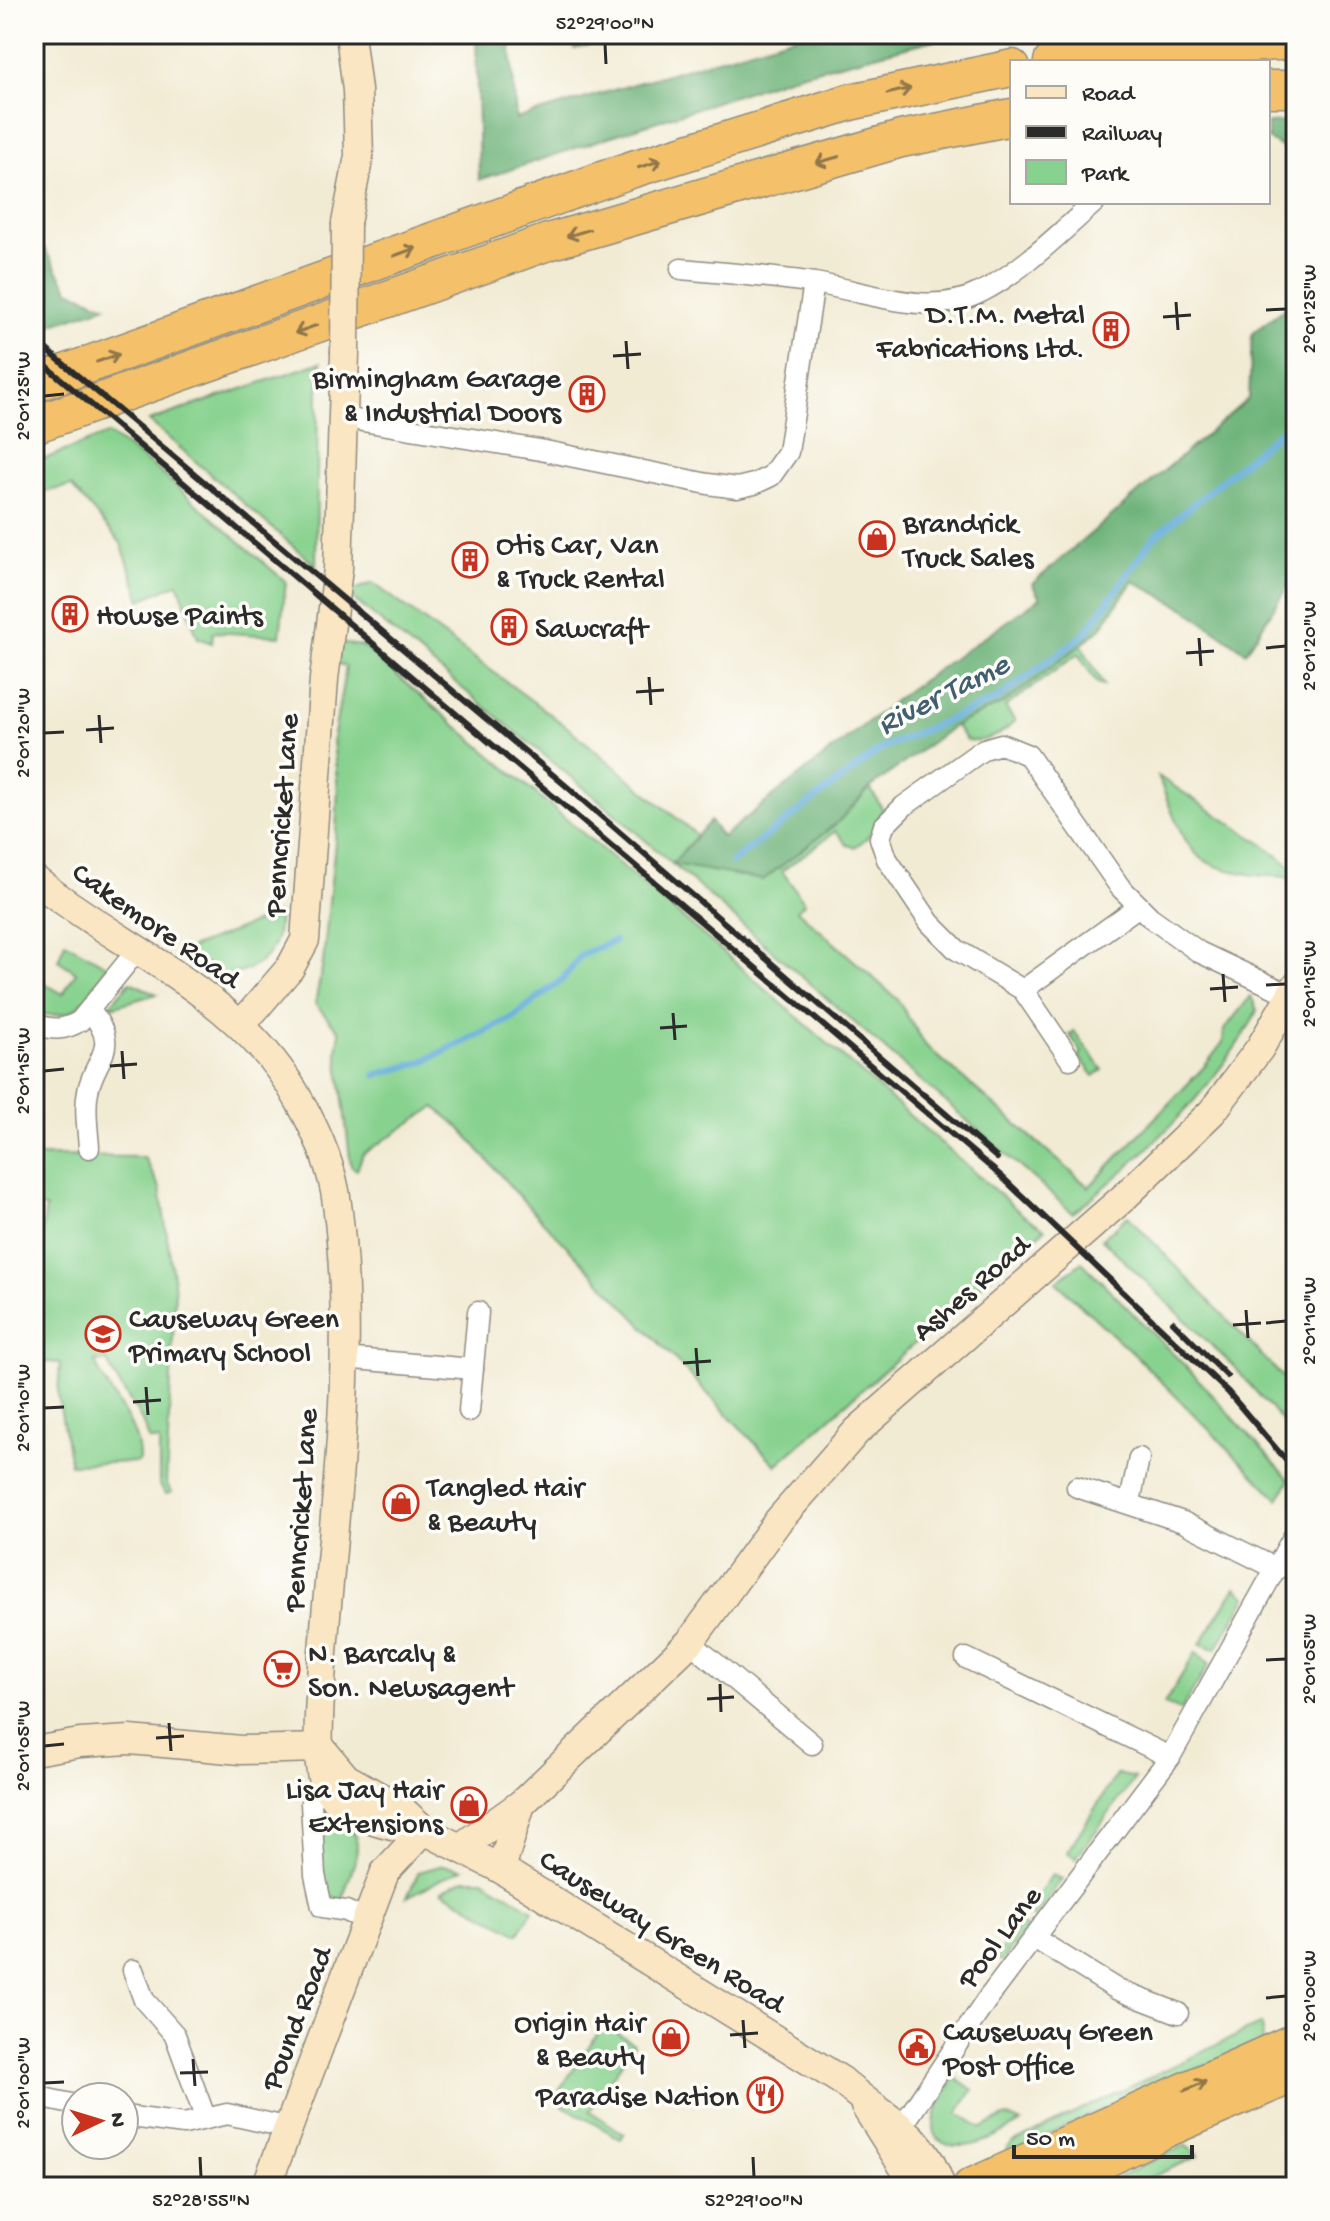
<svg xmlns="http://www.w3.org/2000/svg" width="1330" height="2221" font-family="'Gochi Hand',sans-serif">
<rect width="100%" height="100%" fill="#fdfcf7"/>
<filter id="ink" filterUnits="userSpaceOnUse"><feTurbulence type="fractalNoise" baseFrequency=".0125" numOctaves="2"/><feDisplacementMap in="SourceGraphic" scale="16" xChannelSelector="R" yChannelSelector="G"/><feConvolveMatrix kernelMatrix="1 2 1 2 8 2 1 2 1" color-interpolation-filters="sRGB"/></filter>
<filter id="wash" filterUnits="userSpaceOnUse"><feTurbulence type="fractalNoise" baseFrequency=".006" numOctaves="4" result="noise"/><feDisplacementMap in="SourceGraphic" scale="32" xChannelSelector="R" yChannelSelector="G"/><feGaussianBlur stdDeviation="1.8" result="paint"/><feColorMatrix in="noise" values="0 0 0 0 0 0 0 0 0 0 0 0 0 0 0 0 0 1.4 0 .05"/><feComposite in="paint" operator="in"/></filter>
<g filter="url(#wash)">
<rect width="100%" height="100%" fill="#f2ebd4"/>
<g fill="#88d28f" stroke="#5a7e5d" stroke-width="2">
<polygon points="571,34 628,34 575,49"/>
<polygon points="321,362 318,389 316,566 149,421"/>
<polygon points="108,434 154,467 286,582 280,636 213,632 212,643 198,638 178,583 141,600 121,543 71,486 34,494 34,463"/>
<path d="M373,583L566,726L697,835L673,863L763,880L837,823L870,788L883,810L868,837L855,847L847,845L836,831L782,871L805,903L797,910L897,999L926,1046L1089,1187L1204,1067L1223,1042L1224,1030L1251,996L1257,1010L1252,1021C1207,1097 1142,1158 1073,1213L599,800L346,593Z"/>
<polygon points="338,643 362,646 730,958 1022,1214 1045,1229 776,1465 516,1193 461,1129 435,1107 363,1154 357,1170 351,1166 337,1051 340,1032 315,1004 323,963 336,832 338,789 333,740 346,666 338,664"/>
<path d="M1081,645L1104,685L1097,683L1078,654L1005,707L1015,721C1003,734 984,744 966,740L955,725L1004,703Z"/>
<path d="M1158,776L1264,845L1296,871V882C1282,873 1271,877 1254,875C1238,872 1215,869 1201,858C1181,844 1167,798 1158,776Z"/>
<path d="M278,914C281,951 260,970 226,976L183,951Z"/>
<path d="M65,942L108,966C84,1000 78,1024 34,1012V1000L44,983L63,994L76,972L58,960Z"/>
<polygon points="130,982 157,994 107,1008"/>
<polygon points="1074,1031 1103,1070 1094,1076 1079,1057 1082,1053 1070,1035"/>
<path d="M34,1156L144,1157L160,1188L175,1290L166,1483L172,1492L166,1494L159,1484V1441L149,1440C141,1410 119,1390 107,1361L95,1362C108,1396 141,1424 139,1462L70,1464L58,1395L60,1363L34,1361V1280L46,1208L34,1206Z"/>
<polygon points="1128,1216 1296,1391 1296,1437 1235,1368 1102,1239"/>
<polygon points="1082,1262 1195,1376 1290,1480 1278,1499 1137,1357 1056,1282"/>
<polygon points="1236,1587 1247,1597 1216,1649 1200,1644"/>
<polygon points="1196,1652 1209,1665 1181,1710 1164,1704"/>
<polygon points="1117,1774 1135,1778 1076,1858 1067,1852"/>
<path d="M316,1803C372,1836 360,1844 342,1900L328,1896L319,1882Z"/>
<polygon points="443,1865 462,1869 407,1897 419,1872"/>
<polygon points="1052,1875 1062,1879 1034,1918 1026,1913"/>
<polygon points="464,1879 483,1879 533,1910 518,1934 442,1891"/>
<polygon points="1020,1924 1027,1928 1002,1961 996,1958"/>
<polygon points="604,2024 634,2044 590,2111 624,2134 621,2139 553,2100"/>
<polygon points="1261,2024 1263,2043 1134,2094 1008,2154 1006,2150 1012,2143"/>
<path d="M955,2077L973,2090L958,2113L982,2128L1006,2116L1021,2123C1002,2132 983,2145 963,2146C912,2148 941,2097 955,2077Z"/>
<polygon points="1186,2145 1199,2156 1129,2187 1099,2187"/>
</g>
<g fill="#6eb47a" stroke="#4c7052" stroke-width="2">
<polygon points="476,34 510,34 516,119 802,34 958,34 800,74 479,180"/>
<polygon points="1296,122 1296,156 1268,139 1268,123"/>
<polygon points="41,243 69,290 106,306 40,329 34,325 34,244"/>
<polygon points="1296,299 1296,478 1293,484 1296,486 1296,573 1246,652 1184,608 1133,581 1101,628 1081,645 1004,703 955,725 870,788 837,823 763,880 672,864 710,821 722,837 907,691 1040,598 1032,584 1249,398 1252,334"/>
</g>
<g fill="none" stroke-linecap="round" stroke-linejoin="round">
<g stroke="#62acda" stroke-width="7">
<polyline points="732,862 882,748 997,699 1085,634 1153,538 1296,418"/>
<polyline points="376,1075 422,1062 512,1018 563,979 581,955 614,941"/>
</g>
</g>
</g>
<g filter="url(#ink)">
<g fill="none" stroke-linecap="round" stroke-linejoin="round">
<defs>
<g id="street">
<path d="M681,269C725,273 770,276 814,283C866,291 930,319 981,292C1021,272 1061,232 1095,202"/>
<polyline points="344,418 540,450 708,484 737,488 754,484 771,476 788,452 814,283"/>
<polyline points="1023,990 1139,906"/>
<path d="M34,1024C52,1030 64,1031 80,1021L138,949"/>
<polyline points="1070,1059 1023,990 957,950 930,923 887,859 880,838 884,826 904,806 984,749 1001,744 1028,755 1120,887 1150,917 1199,952 1290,995"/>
<path d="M89,1148C88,1130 84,1109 88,1091C95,1056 122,1049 90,1011"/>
<polyline points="343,1358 473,1369"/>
<polyline points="469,1411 478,1312"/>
<polyline points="1077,1487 1183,1522 1277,1569"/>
<polyline points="1130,1502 1139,1458"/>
<polyline points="690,1642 812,1744"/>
<polyline points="966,1658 1170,1757"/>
<polyline points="311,1803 315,1875 322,1907 346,1911 368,1921"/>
<polyline points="1034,1938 1118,1990 1178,2013"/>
<polyline points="133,1970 144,2000 175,2035 205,2117"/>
<polyline points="34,2096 76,2105"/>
<polyline points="124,2116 184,2124 227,2114 290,2128"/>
<polyline points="902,2141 903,2125 986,2001 1170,1757 1296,1532"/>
</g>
<g id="secondary">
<polyline points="346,223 359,156 357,90 350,34"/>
<path d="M34,879C124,951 243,995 300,1102C317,1132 333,1170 337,1204C356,1347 336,1496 324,1639C322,1667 313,1761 324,1783C340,1816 391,1827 424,1830"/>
<polyline points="241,1025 290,968 305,940 324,679 338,569 345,353"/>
<path d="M321,1748L346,1778L400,1808L424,1830L501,1869L842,2081C883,2120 922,2128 941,2187"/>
<polyline points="34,1751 80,1743 130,1740 241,1750 321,1748"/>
<polyline points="461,1847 521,1804 690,1642 778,1521 857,1431 1122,1199 1212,1112 1260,1048 1296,986"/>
<polyline points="501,1869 521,1804"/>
<polyline points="865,2106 916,2187"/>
<polyline points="266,2187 385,1872 424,1830"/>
</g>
<g id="highway">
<polyline points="1052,62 1137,50 1296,41"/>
<polyline points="1268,89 1296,89"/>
<polyline points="34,384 630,170 850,102 1012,68"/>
<polyline points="34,425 548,242 901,139 1012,117"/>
<polyline points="971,2187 1296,2041"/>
<polyline points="1049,2187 1166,2129 1296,2073"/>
</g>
</defs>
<use href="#street" stroke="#8e8b80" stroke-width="23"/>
<use href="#secondary" stroke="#8e8b80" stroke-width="31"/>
<use href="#highway" stroke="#8e8b80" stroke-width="39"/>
<use href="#street" stroke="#fff" stroke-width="20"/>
<use href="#secondary" stroke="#fbe6c3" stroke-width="28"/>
<use href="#highway" stroke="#f4c16a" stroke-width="36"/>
<g stroke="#2b2b2b" stroke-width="6">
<polyline points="34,339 565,785 997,1158"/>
<polyline points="34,356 1001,1176 1228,1392 1296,1472"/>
<polyline points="1173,1322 1227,1376"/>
</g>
<defs>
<polyline id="secondary-bridge" points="345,353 346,223"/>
</defs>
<use href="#secondary-bridge" stroke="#8e8b80" stroke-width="31" stroke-linecap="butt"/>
<use href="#secondary-bridge" stroke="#fbe6c3" stroke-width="28"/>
</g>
<defs><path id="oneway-shaft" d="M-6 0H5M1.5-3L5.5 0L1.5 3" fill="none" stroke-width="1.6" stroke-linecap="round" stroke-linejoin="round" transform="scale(2)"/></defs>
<g stroke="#90764a">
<use href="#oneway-shaft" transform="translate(899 91) rotate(-13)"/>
<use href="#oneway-shaft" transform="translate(827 160) rotate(164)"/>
<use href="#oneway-shaft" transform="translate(650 164) rotate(-17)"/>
<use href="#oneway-shaft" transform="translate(578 233) rotate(163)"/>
<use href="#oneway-shaft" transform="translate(405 252) rotate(-20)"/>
<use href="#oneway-shaft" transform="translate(306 329) rotate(160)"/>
<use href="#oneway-shaft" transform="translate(108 358) rotate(-19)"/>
<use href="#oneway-shaft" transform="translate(1195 2086) rotate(-24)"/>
</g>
</g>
<path fill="none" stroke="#2b2b2b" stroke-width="3" d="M605,44L606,64M1176,302L1178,330M1266,310L1286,309M1163,317L1191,315M626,341L628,369M613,356L641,354M44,396L64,394M1199,638L1201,666M1266,648L1286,646M1186,653L1214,651M649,677L651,705M636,692L664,690M99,715L101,743M86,730L114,728M44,733L64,732M1223,974L1225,1002M1266,985L1286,984M1210,989L1238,987M673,1013L675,1040M660,1028L687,1026M122,1051L124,1079M110,1066L137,1064M44,1071L64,1069M1246,1310L1248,1338M1266,1323L1286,1321M1233,1325L1261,1323M696,1348L698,1376M683,1363L711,1361M146,1387L148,1415M133,1402L161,1400M44,1408L64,1407M1266,1660L1286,1659M720,1684L721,1712M707,1699L734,1697M169,1723L171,1751M156,1738L184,1736M44,1746L64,1744M1266,1998L1286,1996M743,2020L745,2048M730,2035L758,2033M193,2059L195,2086M180,2073L208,2072M44,2083L64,2082M200,2157L201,2177M753,2157L754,2177"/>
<defs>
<symbol id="building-ring" viewBox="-11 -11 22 22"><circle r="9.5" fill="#fdfcf7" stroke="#c8321e" stroke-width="1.5"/><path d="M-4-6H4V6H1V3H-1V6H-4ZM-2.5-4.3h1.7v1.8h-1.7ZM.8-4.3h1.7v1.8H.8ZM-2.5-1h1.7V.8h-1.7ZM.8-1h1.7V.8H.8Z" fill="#c8321e"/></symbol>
<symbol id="shop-ring" viewBox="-11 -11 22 22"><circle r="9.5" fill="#fdfcf7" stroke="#c8321e" stroke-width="1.5"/><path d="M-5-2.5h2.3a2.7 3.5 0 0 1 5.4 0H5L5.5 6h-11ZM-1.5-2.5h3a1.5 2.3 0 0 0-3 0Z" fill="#c8321e"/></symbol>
<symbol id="school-ring" viewBox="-11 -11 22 22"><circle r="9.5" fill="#fdfcf7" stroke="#c8321e" stroke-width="1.5"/><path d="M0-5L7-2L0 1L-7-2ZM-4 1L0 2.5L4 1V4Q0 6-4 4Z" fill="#c8321e"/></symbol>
<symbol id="supermarket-ring" viewBox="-11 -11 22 22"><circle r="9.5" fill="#fdfcf7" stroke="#c8321e" stroke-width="1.5"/><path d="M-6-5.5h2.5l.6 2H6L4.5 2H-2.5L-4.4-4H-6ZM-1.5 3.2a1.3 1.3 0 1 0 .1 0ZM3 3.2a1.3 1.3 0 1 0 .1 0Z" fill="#c8321e"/></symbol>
<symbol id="civic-ring" viewBox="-11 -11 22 22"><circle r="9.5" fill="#fdfcf7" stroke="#c8321e" stroke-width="1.5"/><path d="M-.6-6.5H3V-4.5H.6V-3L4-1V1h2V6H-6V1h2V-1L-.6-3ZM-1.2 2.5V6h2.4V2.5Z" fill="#c8321e"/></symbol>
<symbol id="restaurant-ring" viewBox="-11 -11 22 22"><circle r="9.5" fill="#fdfcf7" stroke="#c8321e" stroke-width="1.5"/><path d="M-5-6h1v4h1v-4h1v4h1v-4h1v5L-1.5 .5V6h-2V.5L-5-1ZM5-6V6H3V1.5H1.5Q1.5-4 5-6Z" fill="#c8321e"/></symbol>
</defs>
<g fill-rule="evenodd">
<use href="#building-ring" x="1091" y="310" width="40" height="40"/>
<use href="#building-ring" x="567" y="374" width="40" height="40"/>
<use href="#shop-ring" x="857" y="519" width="40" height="40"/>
<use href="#building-ring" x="450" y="540" width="40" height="40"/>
<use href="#building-ring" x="50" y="594" width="40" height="40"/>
<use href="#building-ring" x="489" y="607" width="40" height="40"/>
<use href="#school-ring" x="83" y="1314" width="40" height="40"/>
<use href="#shop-ring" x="381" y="1483" width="40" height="40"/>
<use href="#supermarket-ring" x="262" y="1649" width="40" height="40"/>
<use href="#shop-ring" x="449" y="1785" width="40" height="40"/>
<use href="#shop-ring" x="651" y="2018" width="40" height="40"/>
<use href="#civic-ring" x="897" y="2027" width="40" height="40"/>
<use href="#restaurant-ring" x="745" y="2075" width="40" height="40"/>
</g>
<g text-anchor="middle" stroke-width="7" stroke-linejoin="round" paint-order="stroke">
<g font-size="30" fill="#2b2b2b" stroke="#fdfcf7" text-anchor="start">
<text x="1085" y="323" text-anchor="end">D.T.M. Metal<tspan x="1085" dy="34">Fabrications Ltd.</tspan></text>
<text x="561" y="387" text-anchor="end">Birmingham Garage<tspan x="561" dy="34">&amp; Industrial Doors</tspan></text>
<text x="903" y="532">Brandrick<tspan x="903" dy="34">Truck Sales</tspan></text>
<text x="496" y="553">Otis Car, Van<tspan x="496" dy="34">&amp; Truck Rental</tspan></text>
<text x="96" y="624">Howse Paints</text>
<text x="535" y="637">Sawcraft</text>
<text x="129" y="1327">Causeway Green<tspan x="129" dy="34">Primary School</tspan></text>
<text x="427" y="1496">Tangled Hair<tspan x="427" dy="34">&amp; Beauty</tspan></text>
<text x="308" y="1662">N. Barcaly &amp;<tspan x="308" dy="34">Son. Newsagent</tspan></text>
<text x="443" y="1798" text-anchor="end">Lisa Jay Hair<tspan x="443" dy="34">Extensions</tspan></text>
<text x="645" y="2031" text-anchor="end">Origin Hair<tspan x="645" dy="34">&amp; Beauty</tspan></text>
<text x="943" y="2040">Causeway Green<tspan x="943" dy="34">Post Office</tspan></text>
<text x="739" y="2105" text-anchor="end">Paradise Nation</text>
</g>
<g font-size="30" fill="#2b2b2b" stroke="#fdfcf7">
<text transform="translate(280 815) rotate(-86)" y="10">Penncricket Lane</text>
<text transform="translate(157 924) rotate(35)" y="10">Cakemore Road</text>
<text transform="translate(970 1287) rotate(-41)" y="10">Ashes Road</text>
<text transform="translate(299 1510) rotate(-86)" y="10">Penncricket Lane</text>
<text transform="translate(663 1930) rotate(32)" y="10">Causeway Green Road</text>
<text transform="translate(998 1936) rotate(-53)" y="10">Pool Lane</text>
<text transform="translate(295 2018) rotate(-69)" y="10">Pound Road</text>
</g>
<g font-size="32" font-style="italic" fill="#415f71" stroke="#fdfcf7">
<text transform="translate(942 692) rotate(-27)" y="11">River Tame</text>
</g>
</g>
<rect width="1330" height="2221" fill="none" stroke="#fdfcf7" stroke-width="88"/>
<rect x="1010" y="60" width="260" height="144" fill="#fdfcf7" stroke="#a9a8a5" stroke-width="2"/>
<rect x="1026" y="86" width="40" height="12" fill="#fbe6c3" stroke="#a9a8a5" stroke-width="2"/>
<text x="1082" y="100" font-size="24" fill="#2b2b2b">Road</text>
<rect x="1026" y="126" width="40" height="12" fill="#2b2b2b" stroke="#a9a8a5" stroke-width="2"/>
<text x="1082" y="140" font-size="24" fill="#2b2b2b">Railway</text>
<rect x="1026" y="160" width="40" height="24" fill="#88d28f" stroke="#a9a8a5" stroke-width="2"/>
<text x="1082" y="180" font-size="24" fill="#2b2b2b">Park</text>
<g transform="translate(100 2121) rotate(86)"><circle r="38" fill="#fdfcf7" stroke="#a9a8a5" stroke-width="2"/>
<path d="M0-6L14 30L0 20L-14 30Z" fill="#c8321e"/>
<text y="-12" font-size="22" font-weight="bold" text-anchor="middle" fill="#2b2b2b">N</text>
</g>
<path d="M1014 2145v12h178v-12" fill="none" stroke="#2b2b2b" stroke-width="4"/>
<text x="1026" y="2145" font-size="24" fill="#2b2b2b" stroke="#fdfcf7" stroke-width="6" paint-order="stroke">50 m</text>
<rect x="44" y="44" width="1242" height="2133" fill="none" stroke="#2b2b2b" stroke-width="3"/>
<g font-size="20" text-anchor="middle" fill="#2b2b2b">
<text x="605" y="29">52°29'00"N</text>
<text transform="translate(1308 309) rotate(-90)" y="7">2°01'25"W</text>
<text transform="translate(22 396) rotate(-90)" y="7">2°01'25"W</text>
<text transform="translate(1308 646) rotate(-90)" y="7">2°01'20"W</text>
<text transform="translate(22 733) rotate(-90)" y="7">2°01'20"W</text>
<text transform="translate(1308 984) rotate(-90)" y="7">2°01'15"W</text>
<text transform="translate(22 1071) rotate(-90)" y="7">2°01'15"W</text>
<text transform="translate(1308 1321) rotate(-90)" y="7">2°01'10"W</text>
<text transform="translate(22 1408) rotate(-90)" y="7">2°01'10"W</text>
<text transform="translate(1308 1659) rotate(-90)" y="7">2°01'05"W</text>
<text transform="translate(22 1746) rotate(-90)" y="7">2°01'05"W</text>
<text transform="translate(1308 1996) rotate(-90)" y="7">2°01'00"W</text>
<text transform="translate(22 2083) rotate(-90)" y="7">2°01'00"W</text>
<text x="201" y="2206">52°28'55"N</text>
<text x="754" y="2206">52°29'00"N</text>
</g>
</svg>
